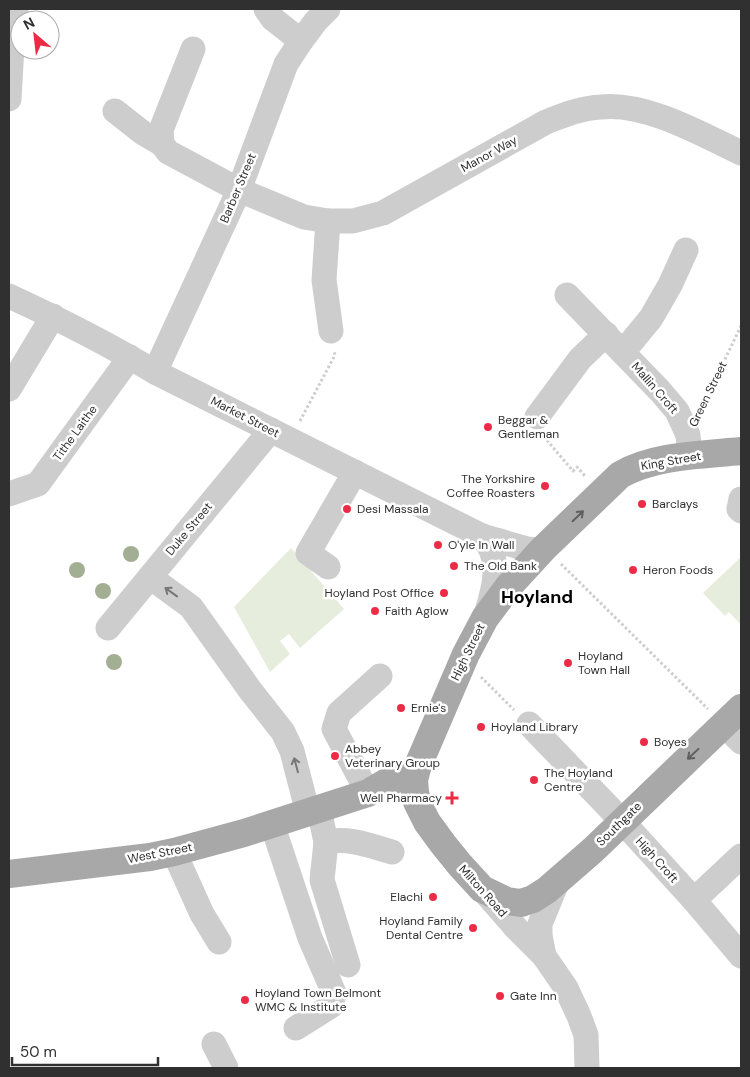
<svg xmlns="http://www.w3.org/2000/svg" width="750" height="1077" font-family="'DM Sans',sans-serif">
<rect width="100%" height="100%" fill="#fff"/>
<g fill="#e7eddd">
<polygon points="291,548 344,609 300,648 289,634 280,641 290,654 270,672 234,607"/>
<polygon points="741,557 741,625 729,612 725,616 703,593"/>
</g>
<g fill="none" stroke-linecap="round" stroke-linejoin="round">
<g stroke="#cdcdcd" stroke-width="3" stroke-dasharray="2.5 2.5" stroke-linecap="butt">
<polyline points="701,409 741,326"/>
<polyline points="300,421 335,355 334,351"/>
<polyline points="545,436 545,438 573,471 577,467 585,476"/>
<polyline points="561,564 708,709"/>
<polyline points="481,677 514,710"/>
</g>
<g stroke="#cdcdcd" stroke-width="25">
<polyline points="266,9 273,19 301,41"/>
<path d="M193,49L161,130L162,144L168,152L239,190L304,217L328,221H353L383,213L546,122C564,115 581,108 601,107C645,102 701,134 741,153"/>
<polyline points="9,99 12,46 16,9"/>
<polyline points="115,111 143,133 162,144"/>
<polyline points="328,221 324,280 331,331"/>
<polyline points="567,295 660,391 677,411 688,435 690,456"/>
<path d="M9,296C59,319 108,344 155,372L482,536C490,539 499,540 506,543C521,547 527,551 543,549"/>
<polyline points="623,352 651,318 670,285 686,250"/>
<polyline points="155,372 239,190 286,64 301,41 316,21 328,9"/>
<polyline points="9,389 53,316"/>
<polyline points="537,417 580,359 606,334"/>
<polyline points="9,494 38,484 130,357"/>
<polyline points="741,499 739,509 741,511"/>
<path d="M482,536C485,541 489,545 491,550C500,571 492,594 486,615"/>
<polyline points="328,567 308,553 355,472"/>
<polyline points="150,577 191,607 250,690 283,732 292,751 308,813"/>
<polyline points="108,628 271,430"/>
<polyline points="529,724 622,821 694,900 741,956"/>
<polyline points="724,725 741,742"/>
<polyline points="368,793 334,729 339,713 380,676"/>
<polyline points="319,809 326,842 322,880 348,965"/>
<polyline points="272,824 310,938 334,993 331,1006 296,1028"/>
<path d="M326,842C349,837 371,846 392,852"/>
<polyline points="174,852 202,914 219,942"/>
<polyline points="482,889 517,929 544,956 566,988 579,1016 586,1035 587,1068"/>
<polyline points="694,900 741,856"/>
<polyline points="544,956 540,935 540,924 558,880"/>
<polyline points="214,1044 226,1068"/>
</g>
<g stroke="#a8a8a8" stroke-width="28">
<path d="M741,451C702,455 654,455 620,475L543,549L509,586L485,618L466,654L417,768L414,780L415,792L417,802L427,822L443,844L460,865L482,889L507,901L521,903L533,899L547,890L593,850L741,708"/>
<polyline points="9,874 150,857 174,852 244,833 368,793 385,783 405,776 417,768"/>
</g>
</g>
<g fill="#a2af93">
<circle cx="131" cy="554" r="8"/>
<circle cx="77" cy="570" r="8"/>
<circle cx="103" cy="591" r="8"/>
<circle cx="114" cy="662" r="8"/>
</g>
<defs><path id="oneway-shaft" d="M-6 0H5M1.5-3L5.5 0L1.5 3" fill="none" stroke-width="1.6" stroke-linecap="round" stroke-linejoin="round" transform="scale(1.25)"/></defs>
<g stroke="#606060">
<use href="#oneway-shaft" transform="translate(578 516) rotate(-44)"/>
<use href="#oneway-shaft" transform="translate(693 754) rotate(137)"/>
</g>
<g stroke="#777">
<use href="#oneway-shaft" transform="translate(171 592) rotate(-144)"/>
<use href="#oneway-shaft" transform="translate(296 765) rotate(-105)"/>
</g>
<g fill="#ec2c47" stroke="#fff" stroke-width="2">
<circle cx="488" cy="427" r="5"/>
<circle cx="545" cy="486" r="5"/>
<circle cx="642" cy="504" r="5"/>
<circle cx="347" cy="509" r="5"/>
<circle cx="438" cy="545" r="5"/>
<circle cx="454" cy="566" r="5"/>
<circle cx="633" cy="570" r="5"/>
<circle cx="444" cy="593" r="5"/>
<circle cx="375" cy="611" r="5"/>
<circle cx="568" cy="663" r="5"/>
<circle cx="401" cy="708" r="5"/>
<circle cx="481" cy="727" r="5"/>
<circle cx="644" cy="742" r="5"/>
<circle cx="335" cy="756" r="5"/>
<circle cx="534" cy="780" r="5"/>
<path d="M449.5 790.5h5v5h5v5h-5v5h-5v-5h-5v-5h5z"/>
<circle cx="433" cy="897" r="5"/>
<circle cx="473" cy="928" r="5"/>
<circle cx="500" cy="996" r="5"/>
<circle cx="245" cy="1000" r="5"/>
</g>
<g text-anchor="middle" stroke-width="5" stroke-linejoin="round" paint-order="stroke">
<g font-size="12" fill="#303030" stroke="#fff">
<text transform="translate(489 154) rotate(-29)" y="4">Manor Way</text>
<text transform="translate(238 188) rotate(-67)" y="4">Barber Street</text>
<text transform="translate(655 388) rotate(49)" y="4">Mallin Croft</text>
<text transform="translate(708 394) rotate(-64)" y="4">Green Street</text>
<text transform="translate(245 417) rotate(27)" y="4">Market Street</text>
<text transform="translate(75 433) rotate(-54)" y="4">Tithe Laithe</text>
<text transform="translate(671 461) rotate(-10)" y="4">King Street</text>
<text transform="translate(189 529) rotate(-50)" y="4">Duke Street</text>
<text transform="translate(468 652) rotate(-64)" y="4">High Street</text>
<text transform="translate(619 824) rotate(-44)" y="4">Southgate</text>
<text transform="translate(160 853) rotate(-11)" y="4">West Street</text>
<text transform="translate(657 860) rotate(48)" y="4">High Croft</text>
<text transform="translate(483 891) rotate(48)" y="4">Milton Road</text>
</g>
<g font-size="12" fill="#303030" stroke="#fff" text-anchor="start">
<text x="498" y="424">Beggar &amp;<tspan x="498" dy="14">Gentleman</tspan></text>
<text x="535" y="483" text-anchor="end">The Yorkshire<tspan x="535" dy="14">Coffee Roasters</tspan></text>
<text x="652" y="508">Barclays</text>
<text x="357" y="513">Desi Massala</text>
<text x="448" y="549">O'yle In Wall</text>
<text x="464" y="570">The Old Bank</text>
<text x="643" y="574">Heron Foods</text>
<text x="434" y="597" text-anchor="end">Hoyland Post Office</text>
<text x="385" y="615">Faith Aglow</text>
<text x="578" y="660">Hoyland<tspan x="578" dy="14">Town Hall</tspan></text>
<text x="411" y="712">Ernie's</text>
<text x="491" y="731">Hoyland Library</text>
<text x="654" y="746">Boyes</text>
<text x="345" y="753">Abbey<tspan x="345" dy="14">Veterinary Group</tspan></text>
<text x="544" y="777">The Hoyland<tspan x="544" dy="14">Centre</tspan></text>
<text x="442" y="802" text-anchor="end">Well Pharmacy</text>
<text x="423" y="901" text-anchor="end">Elachi</text>
<text x="463" y="925" text-anchor="end">Hoyland Family<tspan x="463" dy="14">Dental Centre</tspan></text>
<text x="255" y="997">Hoyland Town Belmont<tspan x="255" dy="14">WMC &amp; Institute</tspan></text>
<text x="510" y="1000">Gate Inn</text>
</g>
<g font-size="18" font-weight="bold" fill="#000" stroke="#fff">
<text x="537" y="603">Hoyland</text>
</g>
</g>
<rect width="750" height="1077" fill="none" stroke="#303030" stroke-width="20"/>
<g transform="translate(35 35) rotate(332)"><circle r="24" fill="#ffffff" stroke="#acacac"/>
<path d="M0-4L9 19L0 12L-9 19Z" fill="#ec2c47"/>
<text y="-8" font-size="14" font-weight="bold" text-anchor="middle" fill="#303030">N</text>
</g>
<path d="M12 1057v8h146v-8" fill="none" stroke="#303030" stroke-width="2.5"/>
<text x="20" y="1057" font-size="15" fill="#303030" stroke="#ffffff" stroke-width="4" paint-order="stroke">50 m</text>
</svg>
